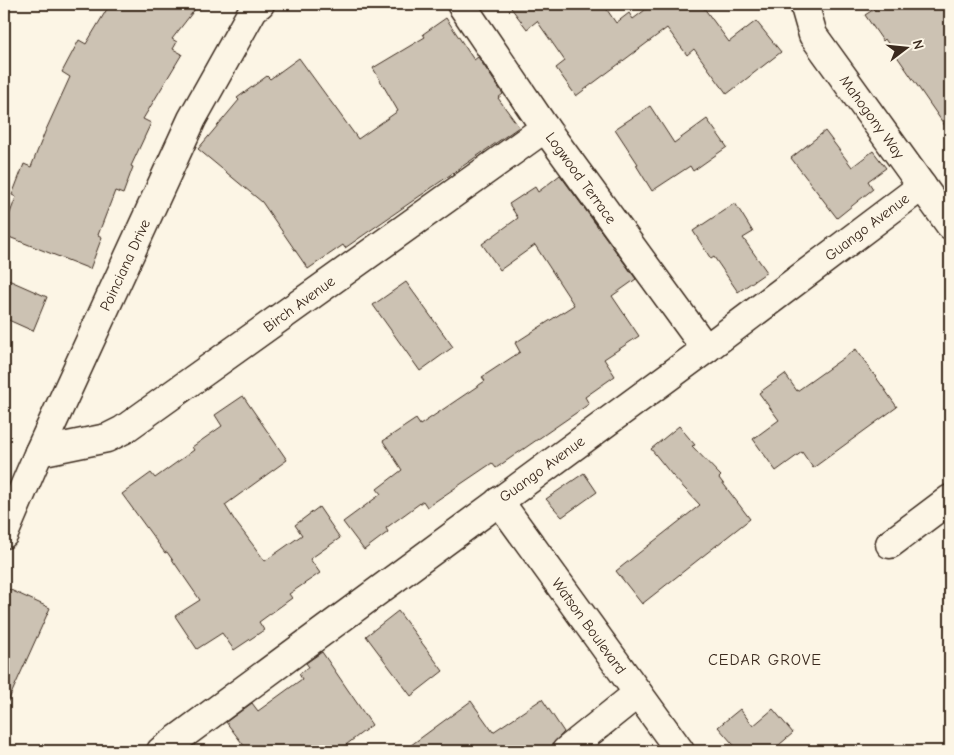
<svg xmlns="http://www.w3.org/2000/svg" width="954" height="755" font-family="'Comic Neue',sans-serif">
<rect width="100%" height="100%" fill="#fcf5e5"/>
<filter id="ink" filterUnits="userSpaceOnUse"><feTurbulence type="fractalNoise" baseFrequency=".02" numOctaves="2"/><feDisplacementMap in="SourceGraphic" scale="10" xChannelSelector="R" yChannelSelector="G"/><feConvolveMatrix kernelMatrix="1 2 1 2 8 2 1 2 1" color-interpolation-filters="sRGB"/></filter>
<g filter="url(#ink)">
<g fill="#ccc2b3" stroke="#3b2a1e">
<polygon points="110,4 199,4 172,39 177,42 173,49 182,54 143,119 151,123 131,166 133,167 123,194 115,191 98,235 102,237 90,269 4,235 4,229 16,197 12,195 24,164 31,167 45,132 70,77 62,72 79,40 86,44"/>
<polygon points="508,4 603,4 616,23 629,13 633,19 653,4 701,4 729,42 756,21 781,52 727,94 694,49 687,55 667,28 576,96 556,68 565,61 537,21 527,29"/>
<polygon points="882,4 950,4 950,133 885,39 883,41 865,15"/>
<polygon points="446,18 474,60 478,57 503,94 498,98 519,127 345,248 343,245 308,269 262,202 198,149 239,100 237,98 267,76 270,79 299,58 358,139 398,111 373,68 425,37 423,34"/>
<polygon points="650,106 674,143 707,119 727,147 693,171 690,166 652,191 636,165 638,164 615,129"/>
<polygon points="825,131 852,167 873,151 886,168 868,181 873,189 837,218 791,158"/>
<polygon points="560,175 636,279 612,296 639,336 604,359 615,376 585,397 589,404 496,468 492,463 427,507 423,501 386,528 388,532 364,550 343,522 381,494 377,489 402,470 383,441 416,419 420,425 485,381 482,377 520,352 515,343 574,305 535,245 500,270 482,244 518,218 509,204 535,187 538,192"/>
<polygon points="735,203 753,232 743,238 767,272 738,292 714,257 711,259 693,231"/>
<polygon points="4,278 47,297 33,331 4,318"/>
<polygon points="406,282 453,347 420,371 373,305"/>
<polygon points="856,349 897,407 813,468 802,452 776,471 753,439 779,420 759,393 785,374 797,391"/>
<polygon points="243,396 287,460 225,505 235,521 265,561 302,535 295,525 319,507 340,538 310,559 320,573 289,594 292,598 259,622 264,630 234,650 222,633 197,649 175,616 200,600 167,552 165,553 122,494 151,473 155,478 194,450 192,447 222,426 215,415"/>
<polygon points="679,426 695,445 692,446 721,476 719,478 750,519 642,604 616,571 700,505 672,475 651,449"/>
<polygon points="584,473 597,492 562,517 546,499"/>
<polygon points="4,587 50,608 4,710"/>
<polygon points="398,611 443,671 411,696 366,636"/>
<polygon points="322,652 372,725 338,751 248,751 226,722 252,703 258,711 302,679 299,674 309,667 306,663"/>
<polygon points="542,699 564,732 552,745 551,751 403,751 471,701 493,732"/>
<polygon points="740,709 753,726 773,709 793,733 772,751 739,751 718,727"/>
</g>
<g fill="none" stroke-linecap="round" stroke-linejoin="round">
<defs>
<g id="minor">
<polyline points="461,4 545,128 706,349"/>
<polyline points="806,4 805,7 813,35 950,225"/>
<polyline points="39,452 107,438 123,430 545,128"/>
<polyline points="499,501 680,751"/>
<polyline points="4,534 39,452 192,119 254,8 260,4"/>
<polyline points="890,544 950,499"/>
<polyline points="161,751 706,349 922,186"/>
<polyline points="566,751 638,693"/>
</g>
</defs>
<use href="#minor" stroke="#3b2a1e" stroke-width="31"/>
<use href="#minor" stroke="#fcf5e5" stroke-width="28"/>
</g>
</g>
<g text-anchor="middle" stroke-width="4" stroke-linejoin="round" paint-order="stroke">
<g font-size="15" fill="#3b2a1e" stroke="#fcf5e5">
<text transform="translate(872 117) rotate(54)" y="5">Mahogony Way</text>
<text transform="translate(581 178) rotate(54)" y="5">Logwood Terrace</text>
<text transform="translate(867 227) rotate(-37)" y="5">Guango Avenue</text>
<text transform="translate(125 265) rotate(-65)" y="5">Poinciana Drive</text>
<text transform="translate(299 304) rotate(-36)" y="5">Birch Avenue</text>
<text transform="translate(542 469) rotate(-36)" y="5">Guango Avenue</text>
<text transform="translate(589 626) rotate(54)" y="5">Watson Boulevard</text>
</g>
<g font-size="16" letter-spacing="1" fill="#3b2a1e" stroke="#fcf5e5">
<text x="765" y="665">CEDAR GROVE</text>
</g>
</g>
<rect width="954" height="755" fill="none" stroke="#fcf5e5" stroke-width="20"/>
<rect x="10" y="10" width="934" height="735" fill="none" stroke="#3b2a1e" stroke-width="2" filter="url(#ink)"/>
<g transform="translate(906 48) rotate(74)" stroke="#fcf5e5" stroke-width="4" paint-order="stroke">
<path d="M0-4L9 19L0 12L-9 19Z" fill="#3b2a1e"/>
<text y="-8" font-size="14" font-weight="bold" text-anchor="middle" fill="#3b2a1e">N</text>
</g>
</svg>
